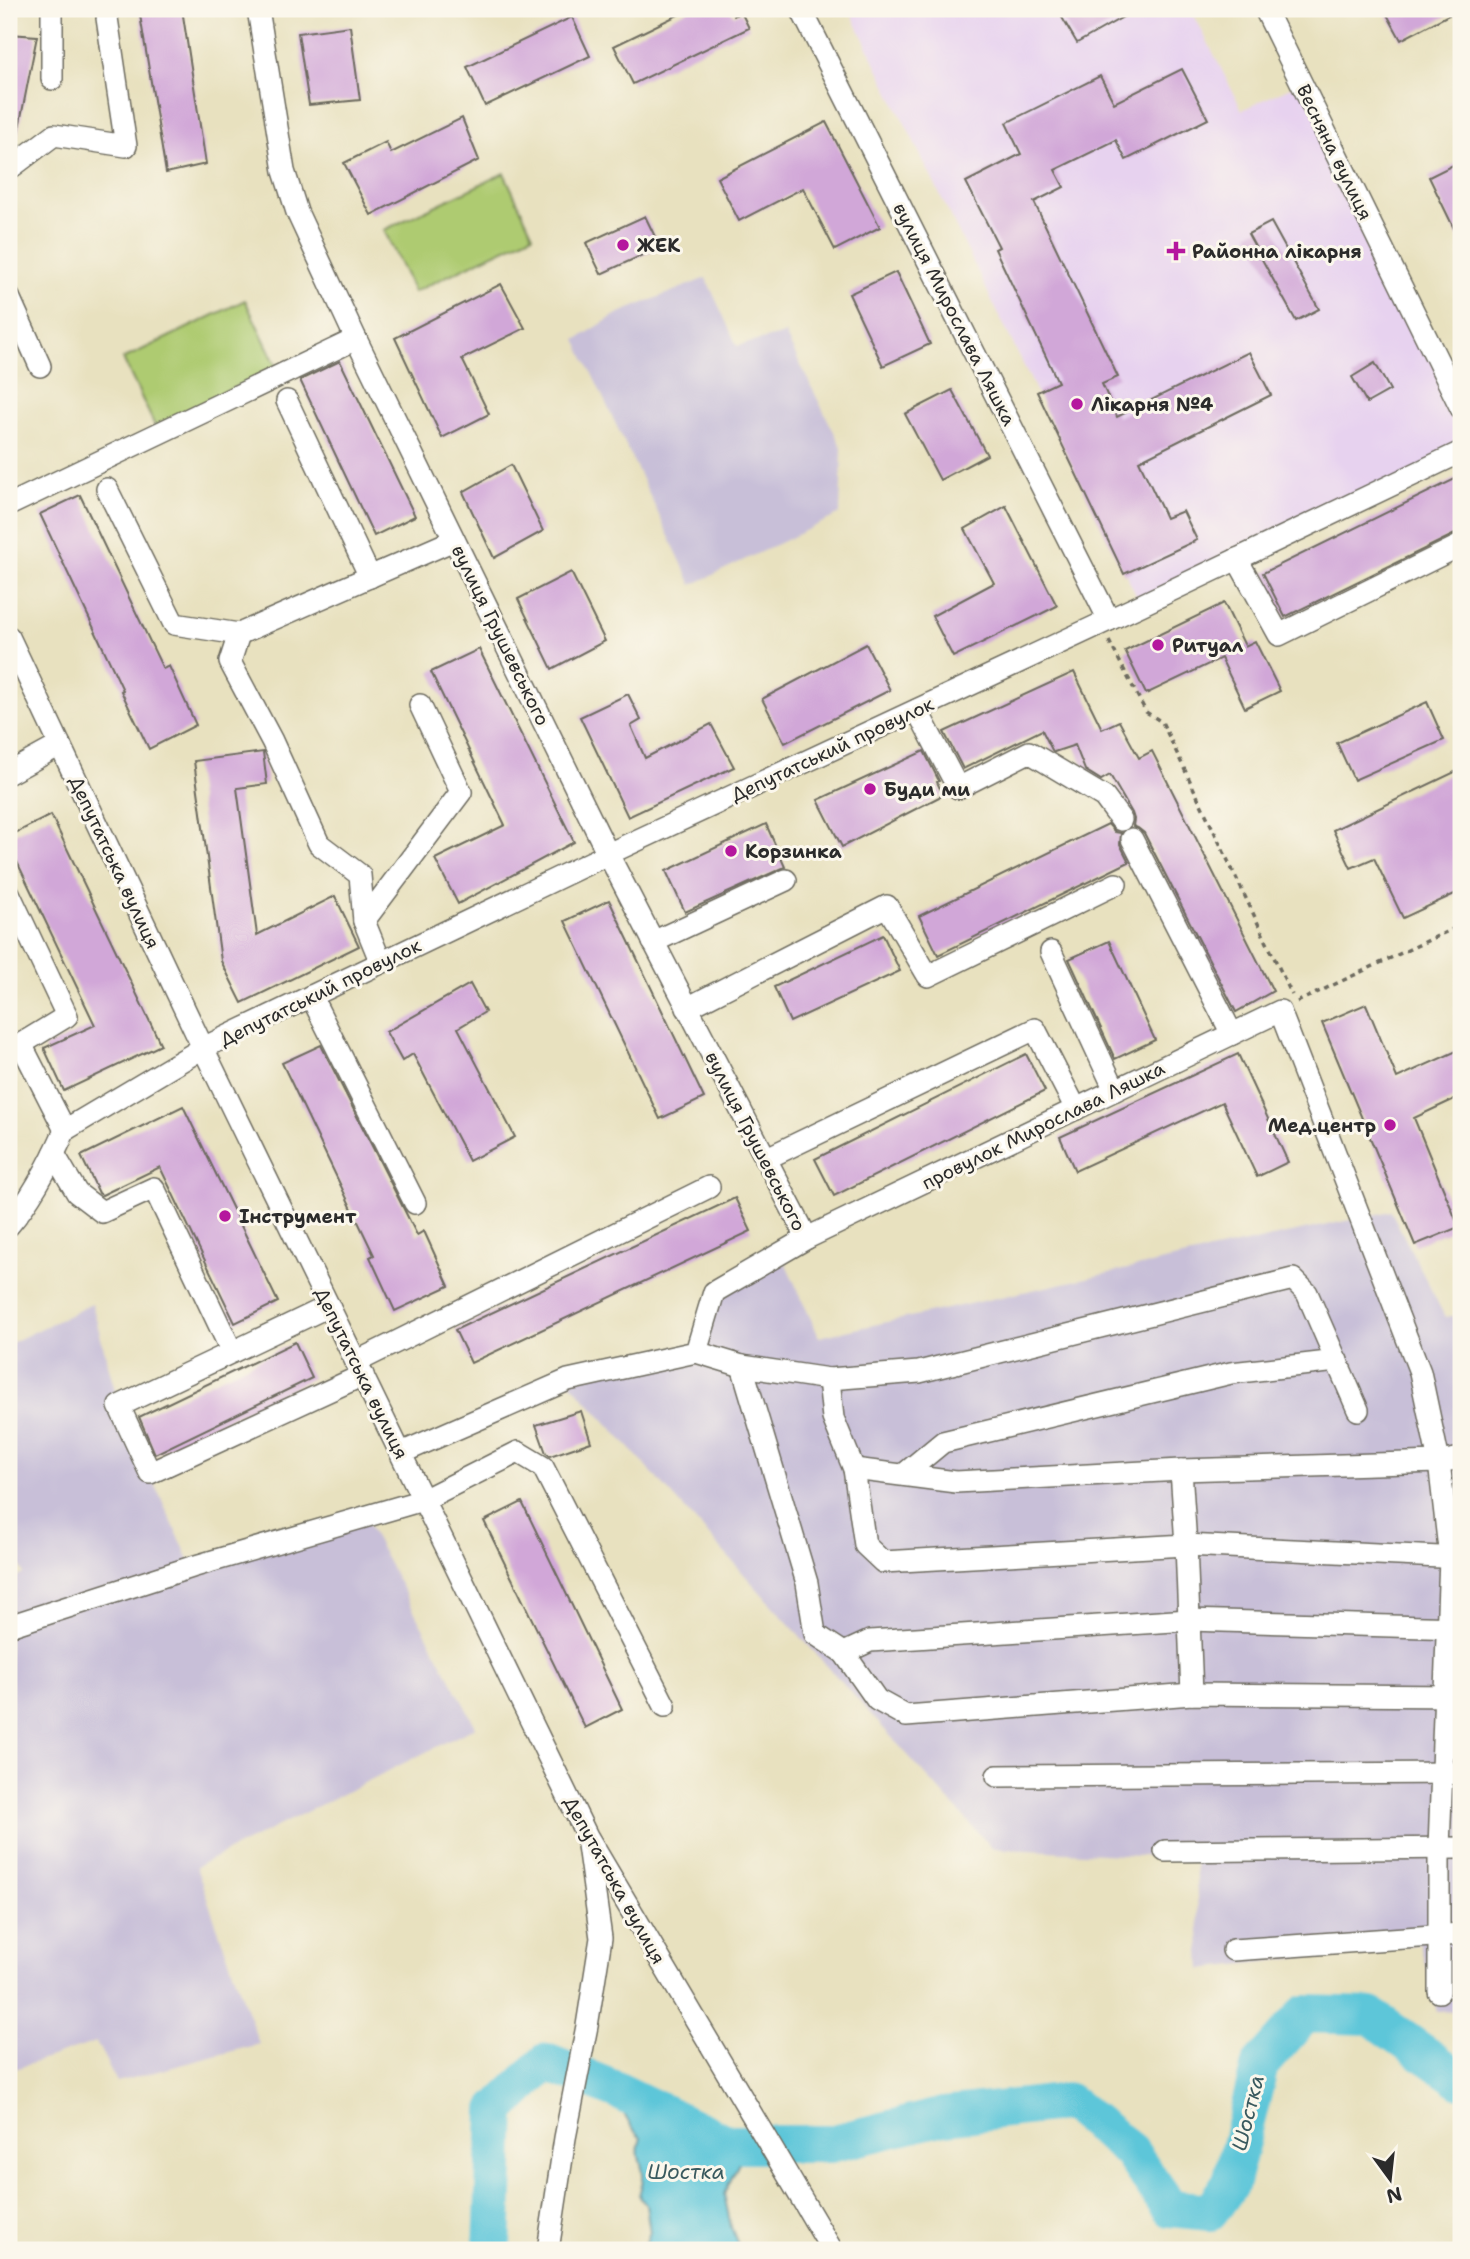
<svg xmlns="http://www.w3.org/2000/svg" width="1470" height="2259" font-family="'Shantell Sans',sans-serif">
<rect width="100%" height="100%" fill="#fbf7ec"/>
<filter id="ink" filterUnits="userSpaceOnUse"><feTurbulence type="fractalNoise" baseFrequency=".0143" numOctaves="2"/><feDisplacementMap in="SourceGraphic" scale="14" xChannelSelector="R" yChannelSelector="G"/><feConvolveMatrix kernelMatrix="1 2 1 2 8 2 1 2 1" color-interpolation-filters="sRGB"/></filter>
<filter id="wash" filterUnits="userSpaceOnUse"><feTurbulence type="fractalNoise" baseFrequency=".00686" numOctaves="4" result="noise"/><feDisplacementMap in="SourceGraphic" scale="28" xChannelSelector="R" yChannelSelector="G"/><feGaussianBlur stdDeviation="1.57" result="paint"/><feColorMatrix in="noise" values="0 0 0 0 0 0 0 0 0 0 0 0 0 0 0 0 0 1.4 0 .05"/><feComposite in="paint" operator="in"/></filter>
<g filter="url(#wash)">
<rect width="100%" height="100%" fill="#e8e1bf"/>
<polygon fill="#e7d2ef" points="849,9 1191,9 1242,110 1301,82 1461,408 1461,452 1141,605"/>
<g fill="#c8bfd8">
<polygon points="706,278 737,346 785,334 842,448 840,514 692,585 576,340 617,314"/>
<polygon points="1391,1211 1445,1317 1461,1315 1461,2011 1437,2012 1420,1944 1201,1969 1195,1859 992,1848 568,1380 696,1352 714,1292 781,1253 819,1337"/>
<polygon points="92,1304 119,1406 192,1566 364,1517 476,1727 196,1867 259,2044 117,2082 96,2042 9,2071 9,1579 24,1574 9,1542 9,1344"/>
</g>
<g fill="#aecb71" stroke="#6c7b4e" stroke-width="2">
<polygon points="504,173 533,235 414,292 384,230"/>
<polygon points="245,300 277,367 155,426 123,359"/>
</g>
<path fill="#5dc6d9" stroke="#447882" stroke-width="2" d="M616,2090L728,2144H748L724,2194L731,2227L740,2250H643L650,2232L646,2205L639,2196C640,2190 643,2184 643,2178C644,2163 634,2158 641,2138C627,2124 621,2109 616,2090Z"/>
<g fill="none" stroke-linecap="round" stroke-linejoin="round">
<polyline stroke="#5dc6d9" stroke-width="38" points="492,2250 497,2110 546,2062 616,2090 728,2144 830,2144 944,2116 1069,2102 1130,2151 1170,2208 1210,2212 1231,2182 1260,2065 1305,2014 1371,2016 1461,2080"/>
</g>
<g id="blocks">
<g fill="#d1a7d8">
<polygon points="139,9 182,9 206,164 166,173"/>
<polygon points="690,9 730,9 734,16 741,12 749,28 633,84 614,46"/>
<polygon points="1057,9 1137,9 1077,43"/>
<polygon points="1384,9 1460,9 1401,40"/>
<polygon points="572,17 590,56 485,106 467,67"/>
<polygon points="350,26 360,100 309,105 298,33"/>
<polygon points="9,34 37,36 17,138 9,137"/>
<polygon points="1182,69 1208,119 1126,160 1116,140 1055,170 1064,187 1034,202 1118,377 1102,384 1117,417 1249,352 1271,395 1139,461 1166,518 1183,511 1197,540 1124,574 1037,392 1058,382 995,249 999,247 966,182 1021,154 1006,123 1100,76 1114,103"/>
<polygon points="462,118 479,160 371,215 344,163 386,142 391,153"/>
<polygon points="826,122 880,227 835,250 803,188 739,221 717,178"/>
<polygon points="1461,161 1461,243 1429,177"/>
<polygon points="645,216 660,247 601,274 586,243"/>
<polygon points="1271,222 1319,309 1296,321 1248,234"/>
<polygon points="896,272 930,344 883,366 849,294"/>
<polygon points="501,284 525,328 462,359 489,414 442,438 395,338"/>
<polygon points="340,361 415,516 374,536 300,380"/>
<polygon points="1375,363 1390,390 1367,403 1352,377"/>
<polygon points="952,390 987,455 940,480 905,414"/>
<polygon points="511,465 543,531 494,558 463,492"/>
<polygon points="1461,476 1461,531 1285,617 1263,573"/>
<polygon points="80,495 163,669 169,666 196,725 149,749 121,691 123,690 40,514"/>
<polygon points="1006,506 1057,606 953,657 932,616 994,583 965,529"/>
<polygon points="571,572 605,641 552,669 518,599"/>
<polygon points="1224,603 1245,646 1255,641 1280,691 1245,708 1221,658 1146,694 1125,651"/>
<polygon points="866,644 890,690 785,743 762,699"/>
<polygon points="479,649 574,842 458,904 435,859 505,825 431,672"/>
<polygon points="1074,672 1102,729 1119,721 1139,758 1152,751 1273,991 1236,1012 1144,833 1138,828 1133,826 1134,819 1132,813 1110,775 1101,780 1085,770 1075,745 1054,752 1052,750 1042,730 963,769 944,732"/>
<polygon points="628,694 641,720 631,726 645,758 711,724 734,767 628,817 580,717"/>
<polygon points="1427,702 1444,740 1354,780 1337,743"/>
<polygon points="924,751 939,781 937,782 943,795 842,847 818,800"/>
<polygon points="263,752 267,784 237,788 257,935 335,896 359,946 242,1003 221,961 194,761"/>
<polygon points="1461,769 1461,891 1403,918 1374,858 1351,868 1333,830"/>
<polygon points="51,815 161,1045 64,1091 44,1048 95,1025 9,845 9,836"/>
<polygon points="766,824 785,867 685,912 666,871"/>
<polygon points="1108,824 1115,832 1121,833 1120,844 1129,862 938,955 919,916"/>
<polygon points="609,900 704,1098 660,1119 565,921"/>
<polygon points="883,935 900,971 790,1022 774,987"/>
<polygon points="1109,941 1155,1040 1115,1059 1069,959"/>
<polygon points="470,984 485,1012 458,1028 515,1137 469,1161 413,1054 402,1061 386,1032"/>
<polygon points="1366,1004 1397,1078 1461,1049 1461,1096 1414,1118 1459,1227 1415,1245 1322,1023"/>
<polygon points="321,1045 417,1235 424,1231 449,1286 395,1311 370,1257 374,1255 282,1063"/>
<polygon points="1026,1054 1045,1091 834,1196 815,1159"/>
<polygon points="1238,1054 1288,1162 1257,1177 1222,1102 1075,1171 1060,1137"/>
<polygon points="183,1106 278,1302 235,1323 160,1167 102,1195 99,1193 81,1156"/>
<polygon points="735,1198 751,1231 471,1363 455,1330"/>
<polygon points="295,1342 312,1378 155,1454 139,1417"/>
<polygon points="581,1411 591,1442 550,1456 546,1453 536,1425"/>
<polygon points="522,1502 622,1709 585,1728 484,1521"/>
</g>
</g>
</g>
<g filter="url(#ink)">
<use href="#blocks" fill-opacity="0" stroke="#6d6b5f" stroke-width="2"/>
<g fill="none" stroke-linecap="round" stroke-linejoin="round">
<defs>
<g id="minor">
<polyline points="258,9 284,171 297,212 356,339 608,854 807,1238"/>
<polyline points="801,9 1109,620"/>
<polyline points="1265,9 1461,408"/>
<polyline points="52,79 52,9"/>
<polyline points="9,169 54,135 126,146 107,18"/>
<polyline points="9,297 40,366"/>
<polyline points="287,401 370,577"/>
<polyline points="107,489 174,624 239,634 454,540"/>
<polyline points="9,505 356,339"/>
<polyline points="1237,559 1279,635 1461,545"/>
<polyline points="239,634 230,662 272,741 319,844 360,875 364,921"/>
<polyline points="9,637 203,1048 587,1836 832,2250"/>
<polyline points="917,710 958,788 1029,752 1104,797 1121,820"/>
<polyline points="9,773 60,745"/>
<polyline points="1132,839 1232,1034"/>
<polyline points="9,893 67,1016 21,1044 65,1130"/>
<polyline points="653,942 786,880"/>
<polyline points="1051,952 1115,1090"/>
<polyline points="381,963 364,921 461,792 420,705"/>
<polyline points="311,996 415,1203"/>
<polyline points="687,1008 887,906 928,976 1116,884"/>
<polyline points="54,1154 77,1193 102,1212 154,1188 232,1352"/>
<polyline points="765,1159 1035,1029 1076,1109"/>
<path d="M9,1225C33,1197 50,1164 65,1130L203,1048L608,854L1141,605L1461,452"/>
<polyline points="329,1306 119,1406 150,1473 363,1375"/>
<polyline points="696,1352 742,1366 829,1379 919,1372 1293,1279 1307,1293 1358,1410"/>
<polyline points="356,1362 709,1187"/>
<polyline points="742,1366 807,1583 815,1634 844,1653 877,1700 906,1716 1192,1694 1461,1696"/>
<polyline points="829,1379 833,1418 854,1469 865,1545 883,1562 1186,1545 1461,1558"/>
<polyline points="401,1453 568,1380 696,1352 714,1292 807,1238 1280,1011 1420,1372 1439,1462 1450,1558 1439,1848 1439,1992"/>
<polyline points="854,1469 956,1482 1181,1470 1439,1462 1461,1458"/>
<polyline points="1181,1470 1186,1545 1192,1694"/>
<polyline points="903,1475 943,1442 1231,1373 1337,1361"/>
<polyline points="9,1626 192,1567 423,1500 518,1452 543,1467 665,1706"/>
<polyline points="844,1653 870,1641 1189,1620 1459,1628"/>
<polyline points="997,1776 1461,1773"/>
<polyline points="1165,1851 1461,1848"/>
<polyline points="1233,1950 1461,1934"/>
<polyline points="548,2250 565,2138 587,2026 601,1938 588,1845"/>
</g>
</defs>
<use href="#minor" stroke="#6d6b5f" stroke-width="24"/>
<g stroke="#6d6b5f" stroke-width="3.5" stroke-dasharray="5 5" stroke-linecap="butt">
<polyline points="1109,641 1146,712 1162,722 1292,995"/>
<polyline points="1297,1002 1461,925"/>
</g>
<use href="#minor" stroke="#fff" stroke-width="21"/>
</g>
</g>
<g fill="#b5179e" stroke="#fbf7ec" stroke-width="2.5">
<circle cx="623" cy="245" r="7"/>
<path d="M1172.5 240.5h7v7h7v7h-7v7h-7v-7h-7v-7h7z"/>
<circle cx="1077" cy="404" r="7"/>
<circle cx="1158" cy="645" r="7"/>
<circle cx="870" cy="789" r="7"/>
<circle cx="731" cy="851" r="7"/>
<circle cx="1390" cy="1125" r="7"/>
<circle cx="225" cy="1216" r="7"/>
</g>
<g text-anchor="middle" stroke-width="6" stroke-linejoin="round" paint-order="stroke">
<g font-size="19" fill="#2b2b2b" stroke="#fbf7ec">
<text transform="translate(1335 152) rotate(64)" y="7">Весняна вулиця</text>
<text transform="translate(955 314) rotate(63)" y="7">вулиця Мирослава Ляшка</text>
<text transform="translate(501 635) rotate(64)" y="7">вулиця Грушевського</text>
<text transform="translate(832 749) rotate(-25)" y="7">Депутатський провулок</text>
<text transform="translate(115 862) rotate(65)" y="7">Депутатська вулиця</text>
<text transform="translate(320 992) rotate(-26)" y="7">Депутатський провулок</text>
<text transform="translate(1043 1125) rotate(-26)" y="7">провулок Мирослава Ляшка</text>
<text transform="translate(756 1141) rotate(63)" y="7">вулиця Грушевського</text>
<text transform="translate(362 1373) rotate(64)" y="7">Депутатська вулиця</text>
<text transform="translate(615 1880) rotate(61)" y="7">Депутатська вулиця</text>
</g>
<g font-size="19" font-weight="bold" fill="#2b2b2b" stroke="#fbf7ec" text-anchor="start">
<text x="637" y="252">ЖЕК</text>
<text x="1192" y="258">Районна лікарня</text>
<text x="1091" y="411">Лікарня №4</text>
<text x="1172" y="652">Ритуал</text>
<text x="884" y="796">Буди ми</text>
<text x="745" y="858">Корзинка</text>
<text x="1376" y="1132" text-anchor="end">Мед.центр</text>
<text x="239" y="1223">Інструмент</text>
</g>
<g font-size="21" font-style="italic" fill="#3a5a5f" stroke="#fbf7ec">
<text transform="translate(1248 2113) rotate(-76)" y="7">Шостка</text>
<text x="686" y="2179">Шостка</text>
</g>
</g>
<rect width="1470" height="2259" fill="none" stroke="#fbf7ec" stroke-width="35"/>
<g transform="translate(1390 2179) rotate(165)" stroke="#fbf7ec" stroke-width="5" paint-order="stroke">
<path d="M0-5L12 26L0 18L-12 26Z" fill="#2b2b2b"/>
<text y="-10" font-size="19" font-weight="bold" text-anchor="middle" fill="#2b2b2b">N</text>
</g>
</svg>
